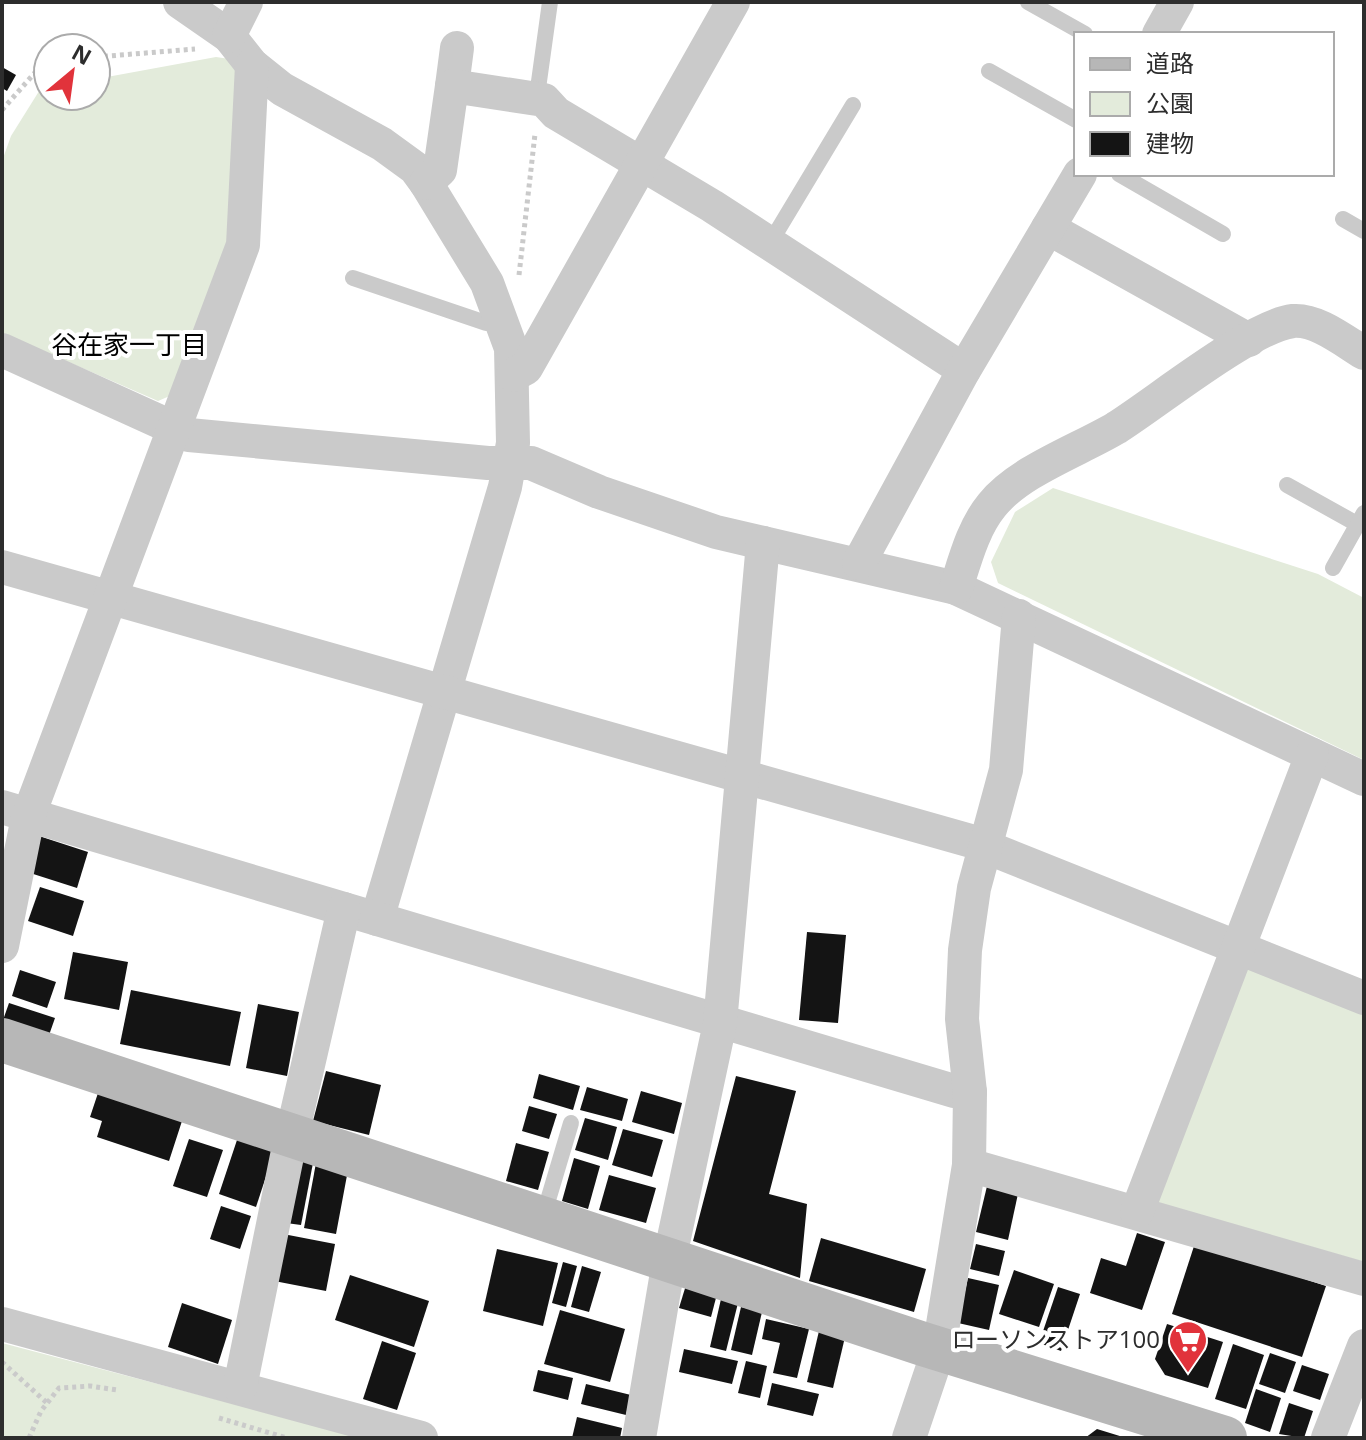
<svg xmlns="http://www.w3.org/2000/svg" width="1366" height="1440" font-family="'Open Sans','Noto Sans JP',sans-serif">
<rect width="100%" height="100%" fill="#fff"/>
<g fill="#e3ebdb">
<polygon points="216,57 230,59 239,78 227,248 172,395 158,401 2,333 2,161 11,136 41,88 48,87 48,96 96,96 96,79"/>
<polygon points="1053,488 1318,574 1364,598 1364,760 998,583 991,562 1015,512"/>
<polygon points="1252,964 1364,1011 1364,1262 1159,1203 1154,1192 1238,971"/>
<polygon points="2,1343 363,1438 2,1438"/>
</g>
<g fill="#141414">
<polygon points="2,67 16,75 7,91 2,88"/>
<polygon points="39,836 88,852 77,888 27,872"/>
<polygon points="40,887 84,901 73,936 28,921"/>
<polygon points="807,932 846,935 838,1023 799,1020"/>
<polygon points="73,952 128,962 119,1010 64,999"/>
<polygon points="20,970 56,982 47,1008 12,996"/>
<polygon points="131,990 241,1012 230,1066 120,1044"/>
<polygon points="9,1003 55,1018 48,1038 2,1023"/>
<polygon points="258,1004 299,1012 287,1076 246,1068"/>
<polygon points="326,1071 381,1085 369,1135 313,1121"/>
<polygon points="539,1074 580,1086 573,1110 533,1098"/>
<polygon points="736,1076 796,1091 769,1194 807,1204 800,1278 693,1241"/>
<polygon points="587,1087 628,1099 622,1121 580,1110"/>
<polygon points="641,1091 682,1103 674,1134 632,1122"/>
<polygon points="98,1093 182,1121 169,1161 97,1137 102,1121 90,1117"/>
<polygon points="529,1106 557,1114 549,1139 522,1131"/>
<polygon points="585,1118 617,1127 608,1160 575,1150"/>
<polygon points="623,1129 663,1140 652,1177 612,1165"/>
<polygon points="238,1137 275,1149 256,1207 219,1194"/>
<polygon points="189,1139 223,1150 207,1197 173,1186"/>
<polygon points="516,1143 549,1152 538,1190 506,1181"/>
<polygon points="574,1158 600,1166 588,1209 562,1201"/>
<polygon points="298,1160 313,1163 301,1225 286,1223"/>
<polygon points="316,1163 348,1170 336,1234 304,1228"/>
<polygon points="609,1175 656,1188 646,1223 599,1210"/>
<polygon points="988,1182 1019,1189 1008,1240 976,1232"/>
<polygon points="221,1206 251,1216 240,1249 210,1239"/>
<polygon points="278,1233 335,1244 326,1291 269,1280"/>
<polygon points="1137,1233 1165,1242 1142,1310 1090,1293 1101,1258 1126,1266"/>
<polygon points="821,1238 926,1269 914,1312 809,1281"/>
<polygon points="1195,1243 1326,1286 1302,1357 1172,1314"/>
<polygon points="976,1244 1005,1251 999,1276 970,1269"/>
<polygon points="497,1249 558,1263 543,1326 483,1311"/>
<polygon points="563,1262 577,1266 566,1307 552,1303"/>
<polygon points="582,1266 601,1272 589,1312 571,1307"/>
<polygon points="1014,1270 1054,1284 1039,1327 999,1314"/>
<polygon points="350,1275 429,1301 414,1347 335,1320"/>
<polygon points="968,1278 999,1285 989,1330 958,1323"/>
<polygon points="686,1285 717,1294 711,1317 679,1308"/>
<polygon points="1058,1287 1080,1294 1061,1351 1039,1343"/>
<polygon points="721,1299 738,1303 726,1351 710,1347"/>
<polygon points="182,1303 232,1320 218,1364 168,1347"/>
<polygon points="741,1307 762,1312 752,1355 731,1350"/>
<polygon points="560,1310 625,1329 610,1382 544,1364"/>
<polygon points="766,1319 809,1329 797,1378 773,1373 780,1343 762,1339"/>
<polygon points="1167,1324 1223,1342 1208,1388 1165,1375 1155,1359"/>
<polygon points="819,1331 845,1337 833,1388 807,1382"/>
<polygon points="382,1341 416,1353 397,1410 363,1399"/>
<polygon points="1233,1344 1264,1355 1246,1409 1215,1399"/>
<polygon points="684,1349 738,1361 732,1384 679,1372"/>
<polygon points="1270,1353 1296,1362 1285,1393 1259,1384"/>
<polygon points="746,1361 767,1366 760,1398 738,1393"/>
<polygon points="1302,1365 1329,1374 1320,1400 1293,1391"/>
<polygon points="538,1370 573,1378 568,1400 533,1391"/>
<polygon points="772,1383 819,1394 813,1416 767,1405"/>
<polygon points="586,1384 631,1395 626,1415 581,1404"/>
<polygon points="1256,1389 1281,1398 1270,1432 1245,1423"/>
<polygon points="1289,1403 1313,1411 1304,1438 1279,1434"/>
<polygon points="577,1417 622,1428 620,1438 572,1438"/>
<polygon points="1097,1429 1123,1437 1123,1438 1085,1438"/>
</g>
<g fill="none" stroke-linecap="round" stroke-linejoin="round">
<g stroke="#cacaca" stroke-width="5" stroke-dasharray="4 4" stroke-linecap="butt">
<polyline points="96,57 195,49"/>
<polyline points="2,110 39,68 48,66"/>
<polyline points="519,275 535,134"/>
<polyline points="2,1362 47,1403"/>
<polyline points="219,1418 287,1438"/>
<polyline points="29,1438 41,1411 59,1388 90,1386 117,1390"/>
</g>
<g stroke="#cacaca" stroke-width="16">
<polyline points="1028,2 1085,34"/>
<polyline points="989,71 1076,120"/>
<polyline points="536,103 550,2"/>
<polyline points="1119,174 1223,234"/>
<polyline points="1343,219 1364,231"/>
<polyline points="770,243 853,105"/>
<polyline points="353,278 486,323 502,319"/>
<polyline points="1287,485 1357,524"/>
<polyline points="1333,568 1364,513"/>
<polyline points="543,1217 571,1123"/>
</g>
<g stroke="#cacaca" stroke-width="34">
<polyline points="180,2 229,36 252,65 282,89 382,144 415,168 426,183 487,283 511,348 513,443 505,487 377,919"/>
<polyline points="1159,34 1177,2"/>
<polyline points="229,36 246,2"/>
<polyline points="452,86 457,48"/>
<polyline points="426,183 440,170 452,86 544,100 556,113 712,206 964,370"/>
<polyline points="1048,228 1249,340"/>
<polyline points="2,350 189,435 488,463 531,463 599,492 716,532 956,588 1364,779"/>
<polyline points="513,375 526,368 733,2"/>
<polyline points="859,563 964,370 1080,174"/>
<polyline points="2,567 971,841 1364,998"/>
<path d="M956,588C965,560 973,528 992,505C1019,471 1079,450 1116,428C1156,403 1251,326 1293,321C1317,319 1344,341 1364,353"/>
<polyline points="2,807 954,1091 970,1092"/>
<polyline points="2,946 28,817 243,245 252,65"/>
<polyline points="969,1165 1364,1279"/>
<polyline points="1137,1212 1312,755"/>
<polyline points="2,1324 421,1438"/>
<polyline points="240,1387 287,1156 344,909"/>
<polyline points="639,1438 669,1261 720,1023 763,543"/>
<polyline points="909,1438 939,1349 969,1165 970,1092 962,1019 965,950 974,888 1006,770 1019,616"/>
<polyline points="1328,1438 1364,1346"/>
</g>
<polyline stroke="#b7b7b7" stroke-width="44" points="2,1040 923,1344 1225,1438"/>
</g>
<defs>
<symbol id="supermarket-pin" viewBox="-11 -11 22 30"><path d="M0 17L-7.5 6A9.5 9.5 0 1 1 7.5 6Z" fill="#e1333b" stroke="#fff"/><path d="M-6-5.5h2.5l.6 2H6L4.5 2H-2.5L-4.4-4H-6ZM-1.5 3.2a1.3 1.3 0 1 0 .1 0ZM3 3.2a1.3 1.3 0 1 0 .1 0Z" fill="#fff"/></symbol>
</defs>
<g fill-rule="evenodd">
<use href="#supermarket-pin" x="1166" y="1318" width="44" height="60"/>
</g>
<g text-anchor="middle" stroke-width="8" stroke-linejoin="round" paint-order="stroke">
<g font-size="24" fill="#2d2d2d" stroke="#fff" text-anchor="end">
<text x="1160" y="1348">ローソンストア100</text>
</g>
<g font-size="26" fill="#000" stroke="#fff">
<text x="129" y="354">谷在家一丁目</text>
</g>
</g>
<rect width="1366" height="1440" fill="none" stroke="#2d2d2d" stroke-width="8"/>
<rect x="1074" y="32" width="260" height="144" fill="#ffffff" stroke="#ababab" stroke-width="2"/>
<rect x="1090" y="58" width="40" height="12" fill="#b7b7b7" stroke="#ababab" stroke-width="2"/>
<text x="1146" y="72" font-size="24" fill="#2d2d2d">道路</text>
<rect x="1090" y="92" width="40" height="24" fill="#e3ebdb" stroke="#ababab" stroke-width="2"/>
<text x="1146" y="112" font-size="24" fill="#2d2d2d">公園</text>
<rect x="1090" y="132" width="40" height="24" fill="#141414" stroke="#ababab" stroke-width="2"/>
<text x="1146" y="152" font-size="24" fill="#2d2d2d">建物</text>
<g transform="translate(72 72) rotate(29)"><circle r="38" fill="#ffffff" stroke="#ababab" stroke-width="2"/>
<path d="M0-6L14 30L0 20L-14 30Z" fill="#e1333b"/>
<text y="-12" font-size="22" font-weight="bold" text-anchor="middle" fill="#2d2d2d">N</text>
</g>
</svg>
